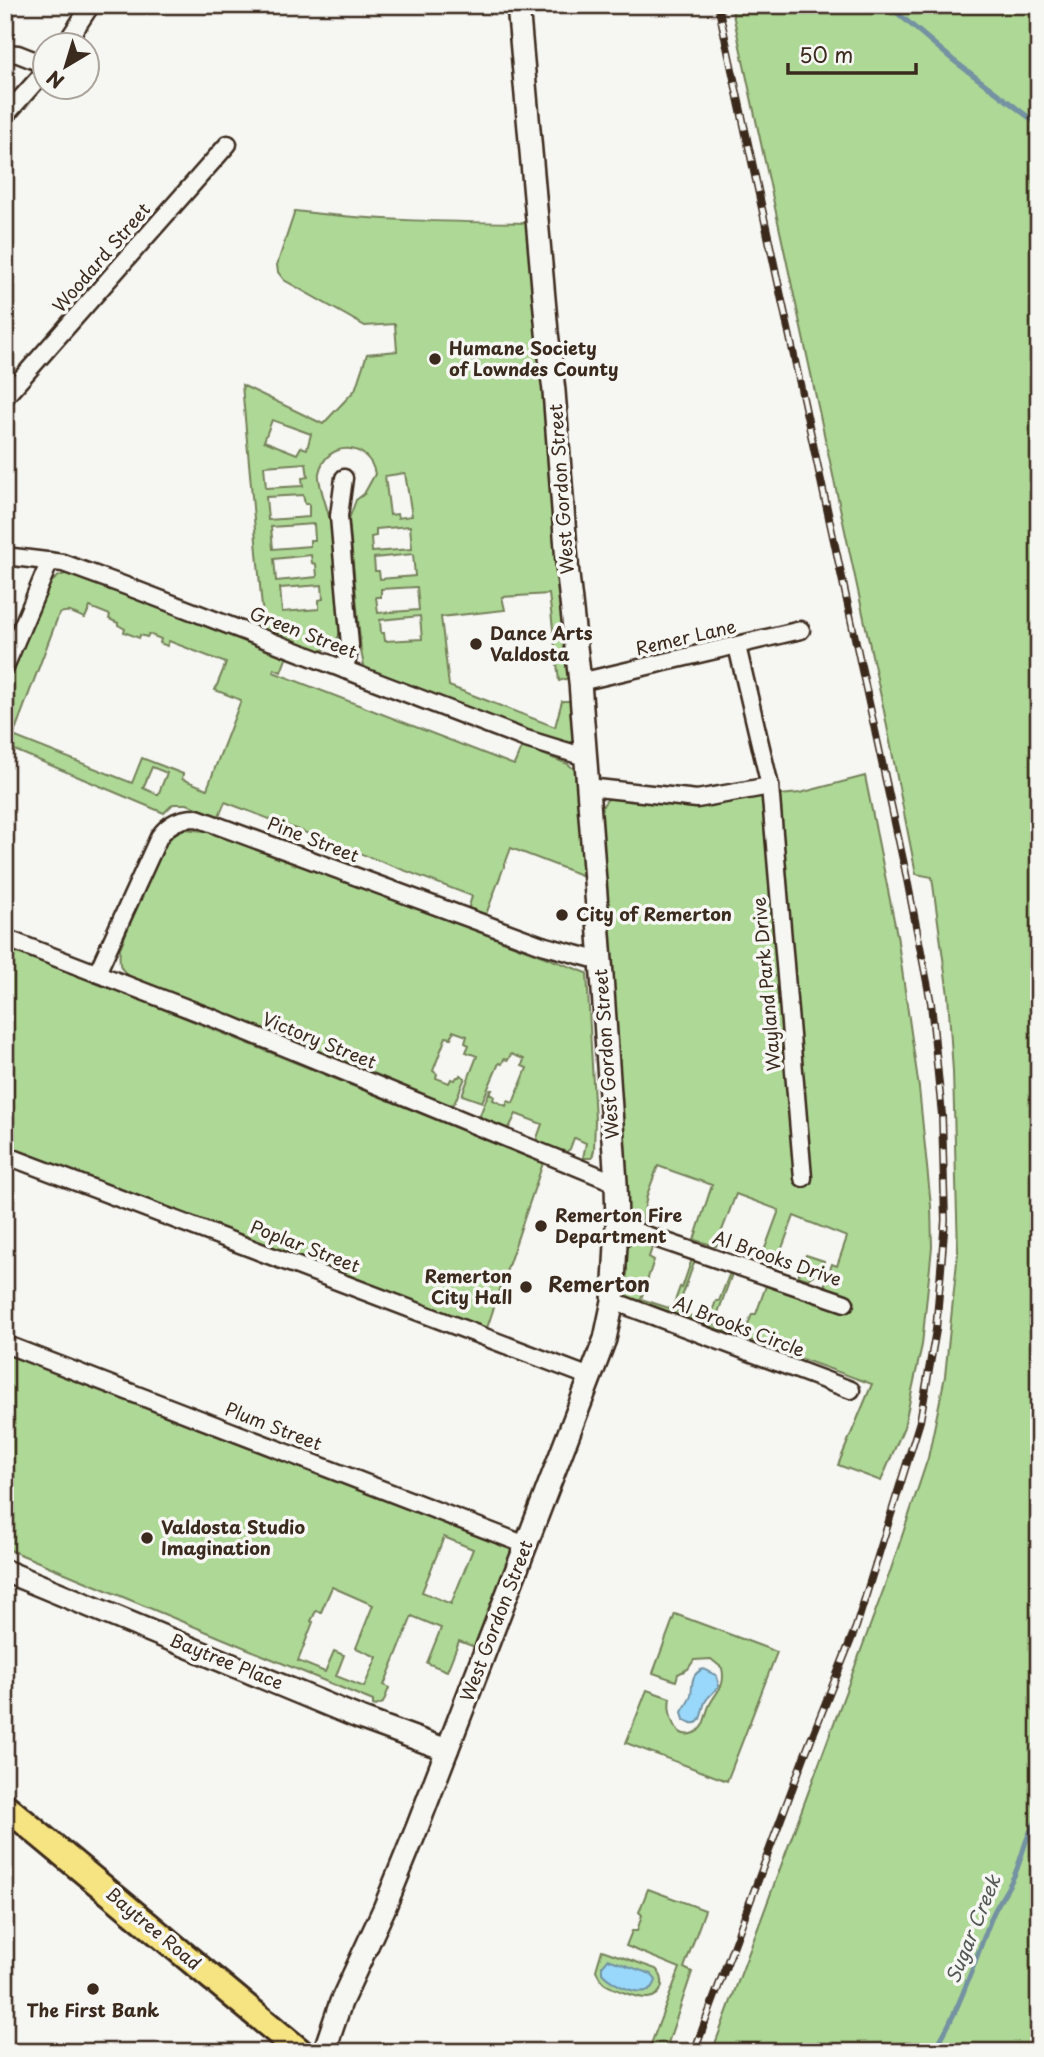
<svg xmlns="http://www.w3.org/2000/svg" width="1044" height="2057" font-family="'Playpen Sans',sans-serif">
<rect width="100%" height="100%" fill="#f6f6f2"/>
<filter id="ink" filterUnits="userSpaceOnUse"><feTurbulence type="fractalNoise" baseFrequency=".0143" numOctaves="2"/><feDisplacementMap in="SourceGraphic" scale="14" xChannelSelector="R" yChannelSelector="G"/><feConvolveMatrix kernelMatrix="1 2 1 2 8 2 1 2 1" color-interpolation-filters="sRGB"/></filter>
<g filter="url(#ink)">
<g fill="#aed896" stroke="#74815a" stroke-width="2" fill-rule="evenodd">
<polygon points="731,5 1039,5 1039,2052 712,2052 890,1572 928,1458 945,1376 958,1252 953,1072 948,995 932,877 916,874 883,706"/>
<path d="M295,211C373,221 452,222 531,223L572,674L569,678L559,681L549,594L502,597L505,610L441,617L449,686L555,727L562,701H570L575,706L574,741L566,746L557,744L367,669L364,666L361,651L349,519L356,500L364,494L375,474C369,441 326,440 319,473C317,483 329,511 331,525C336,560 337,597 340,632C337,644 329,650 317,651L264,630L242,385L323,424L355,390L367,354L397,351L395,324L365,326L284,280L278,272L277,265ZM272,420L311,434L307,449L301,447L297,454L264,441ZM306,463L308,477L302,478L303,486L266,488L264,466ZM405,473L412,516L398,518L397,514L390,515L385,476ZM303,495L305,504H309V517L268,520L266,497ZM314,524L315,540H310V546L273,549L271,527ZM410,526L412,549L372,552L371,537L376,536V529ZM413,554L415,576L380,579L379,571H375L374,558ZM311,555L312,563L316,564L317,577L276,581L274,559ZM322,585L323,599L319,600V609L282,612L280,588ZM417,587L419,610L378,613L376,597H381V589ZM420,616L422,639L385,641L384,633H381L380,620Z"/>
<path d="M68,573L287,656L281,672L274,669L273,672L514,765L522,746L568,764L576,771L589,878L511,848L485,917L468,910L472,896L225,802L219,816L187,804H173L164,813L5,746V686L50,583L59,576ZM90,607L110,615L109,619L118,623V625L125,629L124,632L139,638L140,635L147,637L149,634L161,639L160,643L167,646L169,641L226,663L215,690L241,700L207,789L182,779L183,774L142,758L132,783L13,736L59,614C67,608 76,615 85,618ZM152,767L167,773L158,795L143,788Z"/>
<path d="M865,776L897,935L919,1088L931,1206L932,1247L922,1345L904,1427L881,1481L838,1465L872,1384L629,1297L624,1292L626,1251L627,1247L636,1239L654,1242L649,1257L654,1260L641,1299L672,1309L680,1287L682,1288L693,1256L696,1257L677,1311L708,1322L716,1301H719L731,1270L733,1271L714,1324L744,1335L752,1314H756L767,1283L847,1312L852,1299L824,1287L832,1264L837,1266L847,1237L794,1216L775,1267L760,1262L779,1210L736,1194L716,1246L694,1240L712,1185L658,1166L647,1195L642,1223L635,1219L627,1212L600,814C602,804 606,800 615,794L719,801L800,793Z"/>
<path d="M184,829L214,832L587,973L595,1120L594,1150L592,1158H583L586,1143L575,1138H574L570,1149L566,1152L539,1142L537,1138L542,1124L516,1114L510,1126L506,1129L482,1119L480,1115L490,1090H492L490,1094L494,1096L493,1100L506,1106L508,1101L513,1103L527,1068L522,1066L524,1059L511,1054L508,1060L504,1059L502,1064L499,1063L482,1102L462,1095L477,1056L466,1052L469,1045L465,1043L467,1036L453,1031L451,1038L446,1037L433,1071L437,1074L436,1078L449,1083L451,1079L455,1080L457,1077H459L460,1075L465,1078L455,1102L450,1106L131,977C118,969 119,963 120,948L162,845L172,835Z"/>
<polygon points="5,945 543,1163 487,1328 5,1145"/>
<polygon points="806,1255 824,1261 821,1271 808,1279 798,1276"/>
<path d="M5,1352L503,1544L510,1549L512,1554L480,1649L459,1641L447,1671L427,1663L441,1628L412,1616L384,1685L389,1688L383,1703L376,1706L373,1705V1701L5,1548ZM444,1537L473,1549L451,1604L422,1592ZM332,1587L373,1605L356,1648L377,1657L364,1687L336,1676L344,1655L334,1651L325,1672L298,1661L313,1622L311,1621L316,1611L321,1612Z"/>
<path d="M675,1614L777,1652L727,1781L626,1743L647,1690L670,1698C667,1712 674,1741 694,1733C706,1728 705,1713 710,1704C717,1690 726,1687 722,1668L711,1659L694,1660L688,1669L678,1674L676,1681L653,1673Z"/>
<polygon points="648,1889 705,1910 684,1968 692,1972 665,2052 648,2052 680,1968 626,1946 632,1931 637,1931 642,1915 639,1912"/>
<path d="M602,1950L656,1969C666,1979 664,1996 648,1998C639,1999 613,1989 605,1984C600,1980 598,1976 596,1970Z"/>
</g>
<g fill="#99d8fa" stroke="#7392a2" stroke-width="2">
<path d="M703,1669L716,1675L719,1686C715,1691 711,1694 707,1699C699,1708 706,1732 684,1720L682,1712C685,1706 689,1702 691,1695C693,1683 690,1675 703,1669Z"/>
<path d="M608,1959L651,1974L656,1980C651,2004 612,1985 602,1973V1966Z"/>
</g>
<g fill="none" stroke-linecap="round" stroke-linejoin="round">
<g stroke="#7392a2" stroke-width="5">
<polyline points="888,5 953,60 1039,125"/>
<path d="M933,2052C961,2009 974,1961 993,1914C999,1901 1008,1889 1014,1876C1023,1856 1025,1835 1039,1817"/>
</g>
<defs>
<g id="street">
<polyline points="64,46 91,5"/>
<polyline points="5,53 18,54 46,65"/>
<polyline points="5,116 46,70"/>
<polyline points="5,397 228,144"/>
<polyline points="344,478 339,516 350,645 345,670"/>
<polyline points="5,556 63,563 126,586 526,739 585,757"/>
<polyline points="737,646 770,786 803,1178"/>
<polyline points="5,667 50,561"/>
<polyline points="580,682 801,630"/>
<polyline points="588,787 697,799 770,786"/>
<polyline points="5,938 223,1022 616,1183"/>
<path d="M97,973L159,837C169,823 180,818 197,818L542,945L601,961"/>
<polyline points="5,1155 590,1377"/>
<polyline points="617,1225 845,1303"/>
<polyline points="613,1301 851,1390"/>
<polyline points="5,1344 526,1545"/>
</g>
<g id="secondary">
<polyline points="5,1571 360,1718 447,1750"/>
<polyline points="324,2052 341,2002 384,1909 417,1828 526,1545 605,1339 613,1301 617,1225 616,1183 601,961 580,682 568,575 554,391 547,332 518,5"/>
</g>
<polyline id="primary" points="5,1806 301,2052"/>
</defs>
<use href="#street" stroke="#3b2a1e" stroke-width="21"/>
<use href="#secondary" stroke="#3b2a1e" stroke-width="26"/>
<use href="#primary" stroke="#3b2a1e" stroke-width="30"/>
<use href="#street" stroke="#f6f6f2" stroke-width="16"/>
<use href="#secondary" stroke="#f6f6f2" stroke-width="21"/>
<use href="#primary" stroke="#f6e381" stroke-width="24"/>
<defs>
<polyline id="rail" points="694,2052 804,1757 856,1627 920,1421 936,1330 945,1220 942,1115 931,1003 905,869 718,5"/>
</defs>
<use href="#rail" stroke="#3b2a1e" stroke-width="8"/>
<use href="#rail" stroke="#f6f6f2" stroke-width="5" stroke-dasharray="16" stroke-linecap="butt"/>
</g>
</g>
<g fill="#3b2a1e" stroke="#f6f6f2" stroke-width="2.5">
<circle cx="435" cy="359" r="7"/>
<circle cx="476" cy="644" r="7"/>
<circle cx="562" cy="915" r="7"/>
<circle cx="541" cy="1226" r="7"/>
<circle cx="526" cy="1287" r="7"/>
<circle cx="147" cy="1538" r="7"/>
<circle cx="93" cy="1989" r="7"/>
</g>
<g text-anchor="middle" stroke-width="7" stroke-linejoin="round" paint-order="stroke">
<g font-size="18" fill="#3b2a1e" stroke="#f6f6f2">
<text transform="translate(102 258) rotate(-49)" y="6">Woodard Street</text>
<text transform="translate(562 489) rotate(-94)" y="6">West Gordon Street</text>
<text transform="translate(303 633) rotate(21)" y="6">Green Street</text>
<text transform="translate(686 638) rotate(-13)" y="6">Remer Lane</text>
<text transform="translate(313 840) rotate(21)" y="6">Pine Street</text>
<text transform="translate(767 984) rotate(-95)" y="6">Wayland Park Drive</text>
<text transform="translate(319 1041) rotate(22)" y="6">Victory Street</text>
<text transform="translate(607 1054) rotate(-94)" y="6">West Gordon Street</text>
<text transform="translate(305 1247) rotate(21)" y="6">Poplar Street</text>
<text transform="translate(777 1259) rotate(19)" y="6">Al Brooks Drive</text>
<text transform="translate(739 1327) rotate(21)" y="6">Al Brooks Circle</text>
<text transform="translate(273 1427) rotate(21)" y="6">Plum Street</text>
<text transform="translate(497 1621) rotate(-69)" y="6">West Gordon Street</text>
<text transform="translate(226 1662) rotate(22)" y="6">Baytree Place</text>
<text transform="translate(153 1929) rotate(40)" y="6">Baytree Road</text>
</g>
<g font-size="18" font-weight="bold" fill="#3b2a1e" stroke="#f6f6f2" text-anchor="start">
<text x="449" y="355">Humane Society<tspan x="449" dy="21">of Lowndes County</tspan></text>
<text x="490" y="640">Dance Arts<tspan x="490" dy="21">Valdosta</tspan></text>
<text x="576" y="921">City of Remerton</text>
<text x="555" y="1222">Remerton Fire<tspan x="555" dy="21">Department</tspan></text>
<text x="512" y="1283" text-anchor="end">Remerton<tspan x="512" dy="21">City Hall</tspan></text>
<text x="161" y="1534">Valdosta Studio<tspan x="161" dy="21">Imagination</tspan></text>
<text x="93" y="2017" text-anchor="middle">The First Bank</text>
</g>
<g font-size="19" font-style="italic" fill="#525655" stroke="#f6f6f2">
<text transform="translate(973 1929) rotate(-68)" y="7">Sugar Creek</text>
</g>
<g font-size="21" font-weight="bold" fill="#3b2a1e" stroke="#f6f6f2">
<text x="599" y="1292">Remerton</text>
</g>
</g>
<rect width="1044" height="2057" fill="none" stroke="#f6f6f2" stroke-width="28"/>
<rect x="14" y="14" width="1016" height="2029" fill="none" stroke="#3b2a1e" stroke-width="2.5" filter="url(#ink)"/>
<g transform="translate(66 66) rotate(218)"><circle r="33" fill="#f6f6f2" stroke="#aba49d" stroke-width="2"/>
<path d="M0-5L12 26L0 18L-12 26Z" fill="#3b2a1e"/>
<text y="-10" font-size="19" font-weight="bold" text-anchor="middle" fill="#3b2a1e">N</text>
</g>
<path d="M788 63v10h128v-10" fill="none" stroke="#3b2a1e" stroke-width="3.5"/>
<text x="799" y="63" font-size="21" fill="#3b2a1e" stroke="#f6f6f2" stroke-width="5" paint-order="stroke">50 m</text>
</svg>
